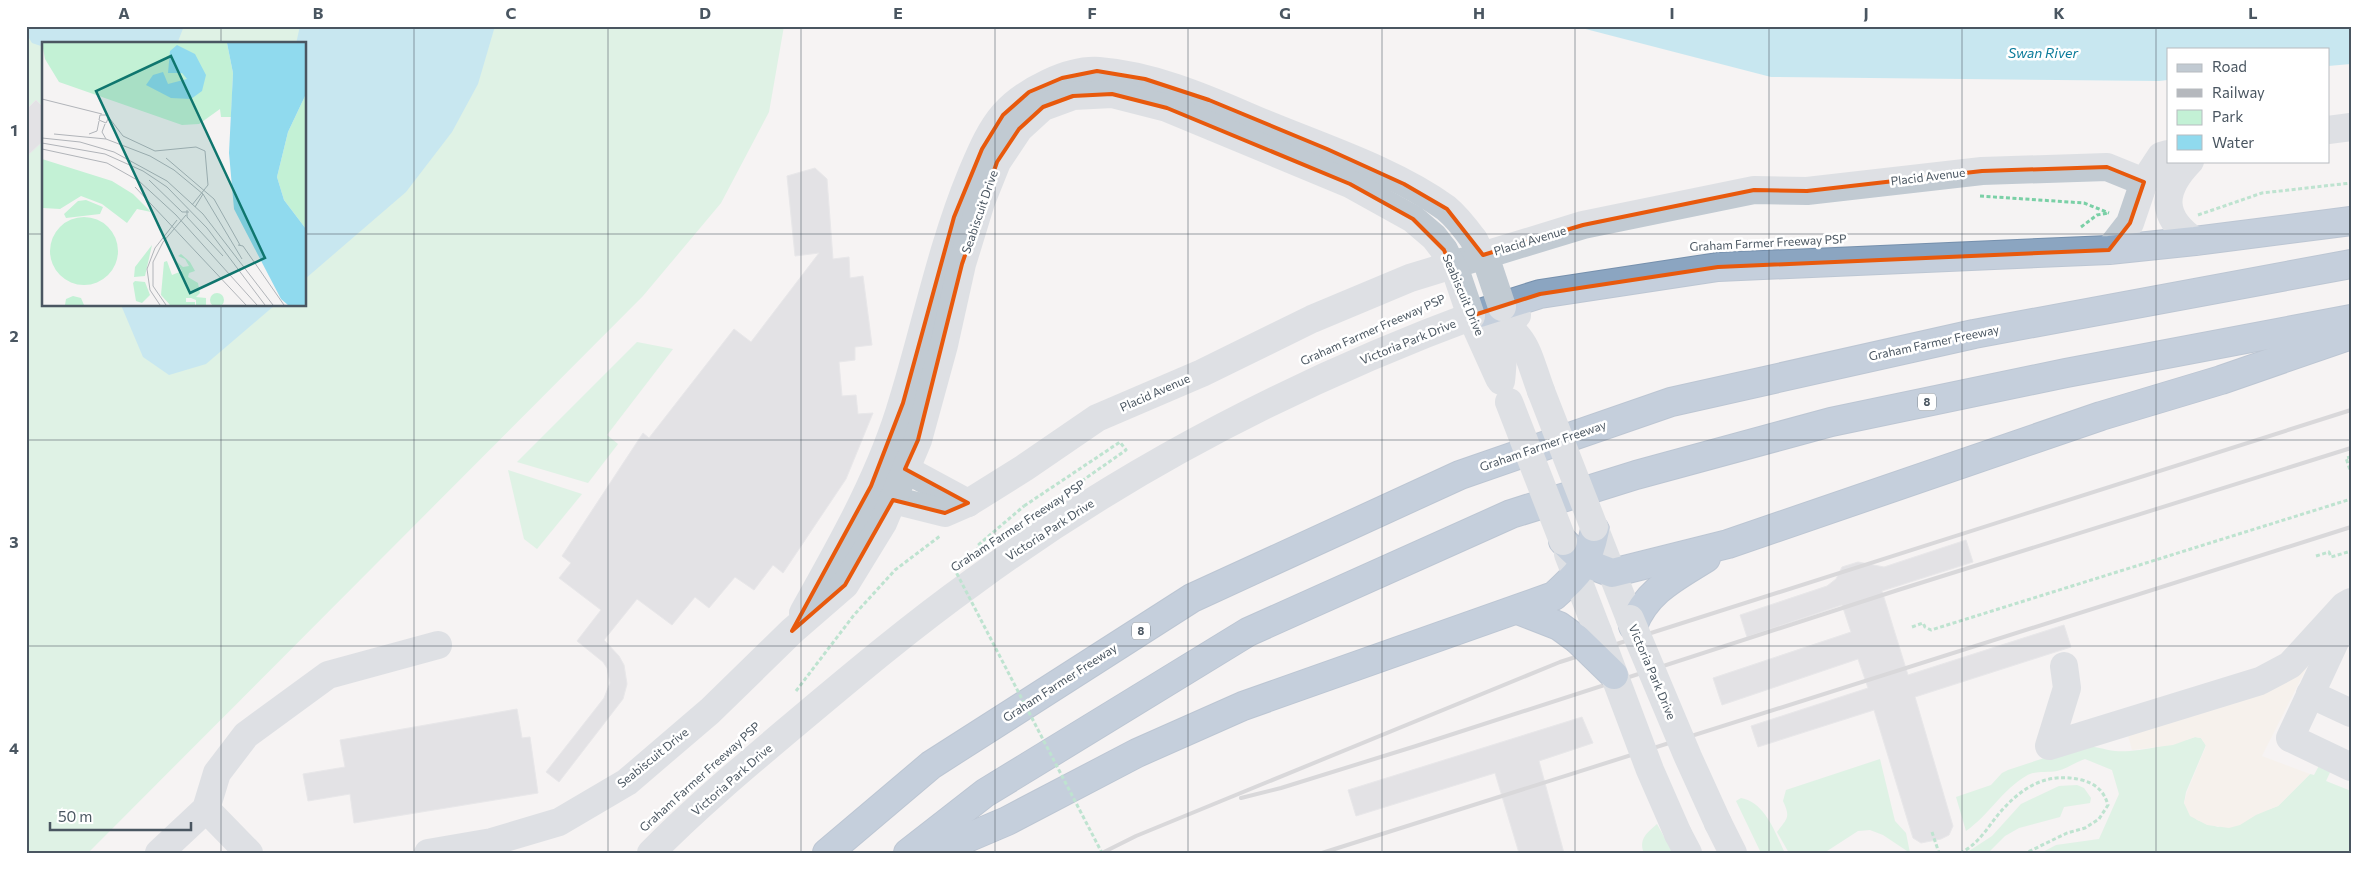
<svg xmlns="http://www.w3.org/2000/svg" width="2377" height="879" font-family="Commissioner,sans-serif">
<rect width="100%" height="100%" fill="#f5f3f3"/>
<g fill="#c3f1d5" fill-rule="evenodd">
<path d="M26,26H784L769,112L721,203L643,296L88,853H26ZM44,44H305V305H44Z"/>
<polygon points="637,342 673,349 607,435 618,444 588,483 517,462"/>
<polygon points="508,470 582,494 537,549 524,539"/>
<path d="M2195,737L2201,738L2206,745L2186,792L2184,803L2197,820L2218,827L2278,806L2310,774L2314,775L2321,762L2333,766L2326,781L2351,791V853H2041L2056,845L2099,839L2119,794L2112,770L2085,759C2076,762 2066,769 2057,771C2046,773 2036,770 2026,776C2002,790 1989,815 1966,831L1956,797L1991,785L2002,773L2008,770L2081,746C2093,745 2103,750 2115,751C2136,753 2174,744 2195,737Z"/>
<path d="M1880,759L1895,821L1906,833L1910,853L1883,835L1870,830L1858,831L1824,853H1789L1777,832C1787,818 1791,818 1783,801L1786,790Z"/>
<polygon points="2077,785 2084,788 2091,798 2090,803 2064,807 2060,817 2019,828 2005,836 1988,853 1966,853 1992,836 2021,804 2059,786"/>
<path d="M1741,798C1766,803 1775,833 1785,853H1761L1736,801Z"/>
<path d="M1657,824L1673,853H1644C1638,839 1648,832 1657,824Z"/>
</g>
<polygon fill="#f5f0e5" points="2314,653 2262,756 2310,774 2278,806 2256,815 2240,825 2229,828 2207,825 2190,816 2184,803 2187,792 2206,746 2201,738 2195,737 2173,745 2132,750 2127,732"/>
<g fill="#90daee">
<polygon points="26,26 184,26 177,44 44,44 44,47 32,43 26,33"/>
<polygon points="300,26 495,26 478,84 452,132 406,192 305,279 305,44 296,44"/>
<polygon points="1574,26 2351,26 2351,64 2328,66 2328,49 2168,49 2168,80 2159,81 1771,77"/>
<polygon points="121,305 275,305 206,364 169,375 143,357"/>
</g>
<g fill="#cdcfd5" stroke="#d7d9de">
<polygon points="36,100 44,108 44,140 26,157 26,110"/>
<polygon points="815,168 827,179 833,259 849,257 850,278 863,276 872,345 855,347 855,360 839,362 842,396 856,395 858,414 873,413 846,479 783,573 773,565 754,590 735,577 709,608 695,597 672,625 637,599 604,640 619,656 624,665 627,684 623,699 559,782 546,772 604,698 610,683 607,668 603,662 577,641 601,610 559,578 571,563 562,556 643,433 649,438 734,329 751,342 819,253 795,256 787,176"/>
<polygon points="1966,540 1973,562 1882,591 1908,675 2064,625 2071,647 1915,697 1953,826 1949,835 1941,839 1921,843 1913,838 1874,710 1758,747 1751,726 1868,688 1858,659 1722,705 1713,678 1851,632 1842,605 1747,637 1740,615 1827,586 1836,579 1842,567 1858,562 1884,567"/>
<polygon points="517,709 522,738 530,737 538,793 354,823 350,794 308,801 303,774 345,767 340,740"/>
<polygon points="1582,717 1593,743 1539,761 1564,853 1519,853 1495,773 1356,816 1348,790"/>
</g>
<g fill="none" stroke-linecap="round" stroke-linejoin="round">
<defs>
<g id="highway">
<polyline points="1480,313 1540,294 1718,267 2109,250 2195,241 2351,221"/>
<polyline points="1563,541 1586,563 1612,573 1728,544 2101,416 2221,380 2351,335"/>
<polyline points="1518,610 1559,626 1577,639"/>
<path d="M1633,626C1646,591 1676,577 1706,558"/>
<polyline points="827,853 931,765 1192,598 1460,475 1671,402 1974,334 2351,264"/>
<polyline points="908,853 985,793 1248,632 1511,514 1636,475 1831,422 2066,373 2351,319"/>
<path d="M932,853L1007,821L1137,753L1243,706L1554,596C1580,572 1588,565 1595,530"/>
</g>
</defs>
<use href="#highway" stroke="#7690ad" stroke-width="30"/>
<g stroke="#7ad0a6" stroke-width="3" stroke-dasharray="4 2.5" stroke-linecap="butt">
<polyline points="1980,196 2084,203 2109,213"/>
<polyline points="2198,215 2262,193 2351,183"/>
<polyline points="2081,227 2097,215 2108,213"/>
<polyline points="2351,457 2346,458 2351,473"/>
<polyline points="980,550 977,546 1024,506"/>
<polyline points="2316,556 2329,552 2331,557 2351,551"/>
<polyline points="1912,627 1923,623 1925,627 1931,630 2351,499"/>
<polyline points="796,691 854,615 895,570 940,536"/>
<polyline points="1932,832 1939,853"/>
<path d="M1960,853C1980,844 1989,824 2003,809C2025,785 2049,772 2082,780C2096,784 2104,791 2108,805L2099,819L2085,828L2067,833L2026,853"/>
</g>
<g stroke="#c1cad2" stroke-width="28">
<polyline points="2328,130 2351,127"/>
<path d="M2190,161C2161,191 2160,217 2195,241"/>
<polyline points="2109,250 2130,223 2144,182 2161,156 2168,154"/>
<polyline points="1471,316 1499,378"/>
<path d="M1501,381C1504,357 1501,334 1517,315"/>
<polyline points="905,469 968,503"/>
<polyline points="893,500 945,513 968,503 1024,468 1097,418 1202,373 1312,319 1410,278 1583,225 1754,190 1807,191 1982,171 2107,167 2144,182"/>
<polyline points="1594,527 1630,619"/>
<polyline points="1568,554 1598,632"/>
<path d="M803,613C841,545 881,476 903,400C926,325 941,248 971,175C980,154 989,131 1004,114C1025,91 1068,69 1099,71C1150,75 1201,96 1247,116C1311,144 1389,167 1446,208C1457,217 1466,229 1474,240"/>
<polyline points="2346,618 2290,738 2351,767"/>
<polyline points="2064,666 2067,688 2049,746 2260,681 2290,665 2344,606 2351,602"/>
<polyline points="2310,694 2351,713"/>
<polyline points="206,809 249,853"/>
<polyline points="1718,823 1733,853"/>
<polyline points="1678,834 1688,853"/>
<polyline points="159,853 206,809 217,773 246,735 328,675 438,645"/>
<polyline points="428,853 492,842 559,822 627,782 710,711 792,631 845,585 883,523 918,440 944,345 962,264 981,202 997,162 1019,129 1043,107 1073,96 1112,94 1167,108 1350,184 1413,219 1434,237 1444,250"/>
<path d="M651,853C698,805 750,762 801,719C857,672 913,625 973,582C1127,469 1301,379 1480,313C1527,332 1525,347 1541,391"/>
</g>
<use href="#highway" stroke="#8ba5c1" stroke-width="28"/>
<g stroke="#b5b8bd" stroke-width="4">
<polyline points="1241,798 1281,788 1416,746 1898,590 2351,448"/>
<polyline points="1102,853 1136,836 1560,662 2351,410"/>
<polyline points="1322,853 2351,527"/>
</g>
<defs>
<polyline id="highway-bridge" points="1577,639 1614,675"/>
</defs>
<use href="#highway-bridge" stroke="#7690ad" stroke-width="30" stroke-linecap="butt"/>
<polyline stroke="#7ad0a6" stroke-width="3" stroke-dasharray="4 2.5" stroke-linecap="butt" points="1024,506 1120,442 1126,450 955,570 1102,853"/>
<g stroke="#c1cad2" stroke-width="28">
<polyline points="1474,240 1489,268 1502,307"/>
<polyline points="1444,250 1457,275 1471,316"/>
<polyline points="1541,391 1594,527"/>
<polyline points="1509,402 1563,541"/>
<polyline points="1630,619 1688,757 1718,823"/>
<polyline points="1598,632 1650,770 1678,834"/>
</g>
<use href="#highway-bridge" stroke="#8ba5c1" stroke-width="28"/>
</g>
<path d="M0 0H2377V879H0ZM1097,71L1145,79L1209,100L1327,149L1404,184L1447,209L1483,255L1583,225L1754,190L1807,191L1982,171L2107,167L2144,182L2130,223L2109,250L1718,267L1540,294L1471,316L1444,250L1413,219L1350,184L1167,108L1112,94L1073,96L1043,107L1019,129L997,162L962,264L918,440L905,469L968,503L945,513L893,500L845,585L792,631L871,486L903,403L954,217L982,149L1003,115L1029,92L1062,78Z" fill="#f5f3f3" fill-opacity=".55" fill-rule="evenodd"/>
<path fill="none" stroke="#e8590c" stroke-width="4" stroke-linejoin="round" d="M1097,71L1145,79L1209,100L1327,149L1404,184L1447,209L1483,255L1583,225L1754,190L1807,191L1982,171L2107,167L2144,182L2130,223L2109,250L1718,267L1540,294L1471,316L1444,250L1413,219L1350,184L1167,108L1112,94L1073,96L1043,107L1019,129L997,162L962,264L918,440L905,469L968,503L945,513L893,500L845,585L792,631L871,486L903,403L954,217L982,149L1003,115L1029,92L1062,78Z"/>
<path fill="none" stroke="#4a5661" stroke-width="1" stroke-opacity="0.55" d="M221,26V44M414,26V853M608,26V853M801,26V853M995,26V853M1188,26V853M1382,26V853M1575,26V853M1769,26V853M1962,26V853M2156,26V853M26,234H44M305,234H2351M221,305V853M26,440H2351M26,646H2351"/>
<g text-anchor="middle" stroke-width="5" stroke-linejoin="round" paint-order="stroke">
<g fill="#fff" stroke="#808990" stroke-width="1">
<rect x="1918" y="393.5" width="18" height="17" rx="4"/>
<rect x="1132" y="622.5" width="18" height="17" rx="4"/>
</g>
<g font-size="11" font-weight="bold" fill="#4a5661">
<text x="1927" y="406">8</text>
<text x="1141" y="635">8</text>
</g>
<g font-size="12" fill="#4a5661" stroke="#fff">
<text transform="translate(1928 177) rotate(-7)" y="4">Placid Avenue</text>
<text transform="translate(980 212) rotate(-71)" y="4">Seabiscuit Drive</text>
<text transform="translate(1530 241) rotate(-17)" y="4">Placid Avenue</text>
<text transform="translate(1768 243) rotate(-3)" y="4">Graham Farmer Freeway PSP</text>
<text transform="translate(1463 295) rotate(67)" y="4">Seabiscuit Drive</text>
<text transform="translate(1373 330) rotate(-24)" y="4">Graham Farmer Freeway PSP</text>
<text transform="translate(1408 342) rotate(-22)" y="4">Victoria Park Drive</text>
<text transform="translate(1934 343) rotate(-12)" y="4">Graham Farmer Freeway</text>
<text transform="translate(1155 393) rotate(-24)" y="4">Placid Avenue</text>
<text transform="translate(1543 446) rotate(-19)" y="4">Graham Farmer Freeway</text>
<text transform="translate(1018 526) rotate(-33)" y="4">Graham Farmer Freeway PSP</text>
<text transform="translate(1050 530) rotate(-33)" y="4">Victoria Park Drive</text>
<text transform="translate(1652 672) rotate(67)" y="4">Victoria Park Drive</text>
<text transform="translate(1060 683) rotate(-33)" y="4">Graham Farmer Freeway</text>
<text transform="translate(653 758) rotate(-39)" y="4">Seabiscuit Drive</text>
<text transform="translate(700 777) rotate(-42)" y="4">Graham Farmer Freeway PSP</text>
<text transform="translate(732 780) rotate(-41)" y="4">Victoria Park Drive</text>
</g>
<g font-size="14" font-style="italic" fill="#0c7c9b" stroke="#fff">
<text x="2043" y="58">Swan River</text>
</g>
</g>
<g transform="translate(42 42)">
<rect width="264" height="264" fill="#f5f3f3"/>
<path d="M0,1H185L191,31L189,75H179L178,67L157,82L140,83L17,40L3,17ZM264,52V187L242,158L235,135L246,90ZM0,117L70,139L91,152L109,170L95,167L85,181L60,162L39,154L18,167L1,166ZM44,158L61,165L58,172L24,176L22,172L36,159ZM8 209a34 34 0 1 1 68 0a34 34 0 1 1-68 0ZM110,203L103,234L92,235L93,225ZM139,212L148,220L153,229L147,231L146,235L156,241L158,251L154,255L164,256V263H154V258L149,256H144V260H153V263H128L119,253L122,220L125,219L130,233L140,229L134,219L141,225L147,224L143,217L136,214ZM93,239L103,240L108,253L100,261L94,259L91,241ZM168 258a7 7 0 1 1 14 0a7 7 0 1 1-14 0ZM31,254L39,256L42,263H23L24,257Z" fill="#c3f1d5"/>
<path d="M185,1H264V52L246,90L235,135L242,158L264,187V263H246L239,257L192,167L187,111L191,31ZM135,3L153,12L164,33L160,49L149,57L129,56L104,43L111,33L121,30L126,42L145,37L140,31H126L128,9Z" fill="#90daee"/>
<path fill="none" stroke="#b1b4b9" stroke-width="1" d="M0,57L60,72M67,75L64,81L57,78L58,73H65L81,94L113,109L154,105L163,109L166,143L150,163M63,82L60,90L64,97M12,92L64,97L108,114L132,128L161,152L153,165M47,92L55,89L57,79M0,96L38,100L72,110L125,139L161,172L231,263M0,101L63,112L101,129L125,145L165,186L223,263M0,107L65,121L97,139L134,173L215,263M124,116L172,157L198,203M107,138L140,170H147M93,145L204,263M161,152L200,217M145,168V175L181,214M196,203L201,204L242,263M118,263L108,248L105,227L113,206L135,178M124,263L111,244V220L121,200L144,173"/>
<path fill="#0f766e" fill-opacity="0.15" stroke="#0f766e" stroke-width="2.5" d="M129,14L223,216L148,251L54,49Z"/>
<rect width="264" height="264" fill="none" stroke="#4a5661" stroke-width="2.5"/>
</g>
<rect width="2377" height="879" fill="none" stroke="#ffffff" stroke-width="55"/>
<rect x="2167" y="48" width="162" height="115" fill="#ffffff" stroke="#b7bbc0"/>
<rect x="2177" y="64" width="25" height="8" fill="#c1cad2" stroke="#b7bbc0"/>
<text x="2212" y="72" font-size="15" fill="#4a5661">Road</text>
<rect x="2177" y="89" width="25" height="8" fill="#b5b8bd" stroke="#b7bbc0"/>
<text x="2212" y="98" font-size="15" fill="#4a5661">Railway</text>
<rect x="2177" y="110" width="25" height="15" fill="#c3f1d5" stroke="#b7bbc0"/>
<text x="2212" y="122" font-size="15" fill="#4a5661">Park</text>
<rect x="2177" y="135" width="25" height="15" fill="#90daee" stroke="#b7bbc0"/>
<text x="2212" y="148" font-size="15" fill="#4a5661">Water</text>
<path d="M50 822v8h141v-8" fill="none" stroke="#4a5661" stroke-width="2.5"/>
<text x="58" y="822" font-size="15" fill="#4a5661" stroke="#ffffff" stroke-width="4" paint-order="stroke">50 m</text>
<rect x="28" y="28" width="2322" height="824" fill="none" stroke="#4a5661" stroke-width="2"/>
<g font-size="16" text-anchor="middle" font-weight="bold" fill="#4a5661">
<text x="124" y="19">A</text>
<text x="318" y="19">B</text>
<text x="511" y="19">C</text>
<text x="705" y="19">D</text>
<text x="898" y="19">E</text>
<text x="1092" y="19">F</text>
<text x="1285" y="19">G</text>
<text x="1479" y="19">H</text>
<text x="1672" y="19">I</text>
<text x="1866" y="19">J</text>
<text x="2059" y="19">K</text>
<text x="2253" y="19">L</text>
<text x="14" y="136">1</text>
<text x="14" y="342">2</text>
<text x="14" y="548">3</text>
<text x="14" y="754">4</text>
</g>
</svg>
